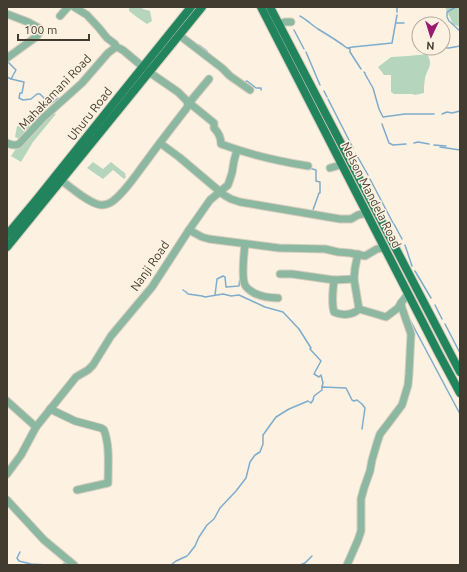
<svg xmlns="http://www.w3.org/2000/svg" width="467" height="572" font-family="Ubuntu,sans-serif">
<rect width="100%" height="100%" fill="#fdf2e2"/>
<g fill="#b5d6bd">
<polygon points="129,7 141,7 143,9 150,11 152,21 147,24 138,18 129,11"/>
<polygon points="445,7 460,7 460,27 453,24"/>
<path d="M427,54C434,66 427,68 425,79C424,84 424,88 424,93L415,95L412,94H394L391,92V75H384L378,67L391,57L408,56Z"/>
<polygon points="35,112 56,114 33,142 21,162 11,156 22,140 15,137 17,126 22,127"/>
<polygon points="93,162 103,169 111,162 126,174 125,175 126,177 124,179 113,170 103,179 87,168"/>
</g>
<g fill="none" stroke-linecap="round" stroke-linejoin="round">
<g stroke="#7eaccd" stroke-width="1.5">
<polyline points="397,12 397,7"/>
<path d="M300,16C307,20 312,25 318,29C328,35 338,41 347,48L353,47L392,43L397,15"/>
<polyline points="447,16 447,12 456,7"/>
<polyline points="447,17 449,21 460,31"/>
<polyline points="396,23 404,23"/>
<polyline points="294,30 304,49"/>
<polyline points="199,45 207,51 207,53"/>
<polyline points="348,48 350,49 350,52 361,69"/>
<polyline points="447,48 449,48 460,46"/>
<polyline points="433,50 444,49"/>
<polyline points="306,52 320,85"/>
<polyline points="7,61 16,70 11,79 24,82 22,93 20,93 19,98 23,100 31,99 37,94 40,94 44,98 46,103 41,109 42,110 58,98"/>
<polyline points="364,72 365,73 365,74 373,88 379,109 383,117 405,114 434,114"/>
<polyline points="7,77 11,79"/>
<polyline points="245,82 247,81 256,88 261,88 261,90"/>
<polyline points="324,91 327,97"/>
<polyline points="328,99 353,148"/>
<polyline points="442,114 447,112 452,113 460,111"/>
<polyline points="382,124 389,143 393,145 406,144"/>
<polyline points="414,143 418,142 429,144"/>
<polyline points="434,145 446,146"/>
<polyline points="440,147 460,150"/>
<polyline points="356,154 368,175"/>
<polyline points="309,168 316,170 316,181 320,182 320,193 319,193 313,210"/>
<polyline points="370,179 393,223"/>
<polyline points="394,224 402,239"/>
<polyline points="405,245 412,266"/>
<polyline points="415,271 431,298"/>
<polyline points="183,290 186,292 188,294 202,296 205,297 223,294 231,296 239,295 265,307 283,312 299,329 311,348 310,349 321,361 314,374 319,377 321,375 323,383 322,387"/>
<polyline points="215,295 217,279 223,276 225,277 226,287 239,286 240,276"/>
<polyline points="435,305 442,319"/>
<polyline points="410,320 460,414"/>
<polyline points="445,324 460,353"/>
<polyline points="20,552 17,558 19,561 31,564 48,565"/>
<polyline points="188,555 195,546 199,537 207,525 214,519 220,508 236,491 246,478 250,462 255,455 260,452 263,444 263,435 276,417 289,409 308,401 311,403 313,400 314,396 322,390 322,387 346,388 352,400 354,401 357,400 362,404 365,408 362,429"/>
<polyline points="61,565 67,563"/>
<polyline points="171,565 176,561 187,556"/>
<polyline points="300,565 305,563 312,556"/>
</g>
<defs>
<g id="minor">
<polyline points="74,7 87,15 99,28 107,38 115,44 116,47"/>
<polyline points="7,14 28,22 39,28 40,32 36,37 7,58"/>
<polyline points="60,16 68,7"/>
<polyline points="279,24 285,22 291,22"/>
<polyline points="179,35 222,68 230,76 250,90"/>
<path d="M187,101L214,123V128C219,133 221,137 221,144C250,155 277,161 308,166"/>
<polyline points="189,103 209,79"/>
<path d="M7,143C11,145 15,146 19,144L43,118L82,83L108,53L116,47L121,49L124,51L149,72L178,92L187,101L188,106L186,109C172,127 158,145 145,163C135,176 126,191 113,201C109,204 106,205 101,205C89,204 68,185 57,177"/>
<polyline points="160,143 179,157 224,195 231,199 240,202 252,204 340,219 351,219 358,215 367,213"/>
<polyline points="330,168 337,166"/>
<polyline points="189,230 202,237 209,239 279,248 325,249 338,252 350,253 365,256 377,249 384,248"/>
<path d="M245,244C244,254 241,277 245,285C247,289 251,291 254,293C262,297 269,298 278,298"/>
<path d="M280,274H292L334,280C333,290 331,302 334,312C342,316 353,315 359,309L354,279L355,268L358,254"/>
<polyline points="334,280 354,279"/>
<polyline points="359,309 386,317 398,308 401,303"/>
<polyline points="7,401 36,427"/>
<path d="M50,409L75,421L101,428L104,430C110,446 108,465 108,483L77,490"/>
<polyline points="7,474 21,455 36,427 76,377 88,370 93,365 111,336 152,287 189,230 210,200 228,185 232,173 234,161 237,150"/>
<polyline points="7,500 44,540 74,565"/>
<polyline points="347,565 351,556 358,540 361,531 361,499 364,488 370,471 372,460 377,443 380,434 387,425 402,405 408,385 409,374 411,334 402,308 401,303 408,294"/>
</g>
<g id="major">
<polyline points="261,7 439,354 460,393"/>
<polyline points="270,7 460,372"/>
<polyline points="7,235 37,199 117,99 191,7"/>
<polyline points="7,247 202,7"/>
</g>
</defs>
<use href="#minor" stroke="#d8cdbe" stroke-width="9"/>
<use href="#major" stroke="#d8cdbe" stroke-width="10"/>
<use href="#minor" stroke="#8cb8a1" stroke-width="7"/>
<use href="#major" stroke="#22845c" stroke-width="8"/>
</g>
<g text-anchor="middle" stroke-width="3" stroke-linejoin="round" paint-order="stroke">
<g font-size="12" fill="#423b30" stroke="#fdf2e2">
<text transform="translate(55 92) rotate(-46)" y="4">Mahakamani Road</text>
<text transform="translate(90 114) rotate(-52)" y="4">Uhuru Road</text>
<text transform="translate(371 195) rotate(63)" y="4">Nelson Mandela Road</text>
<text transform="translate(150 266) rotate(-55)" y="4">Nanji Road</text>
</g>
</g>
<rect width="467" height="572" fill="none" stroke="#423b30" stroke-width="16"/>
<g transform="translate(431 36) rotate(184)"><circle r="19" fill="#fdf2e2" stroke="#b2a99b"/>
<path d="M0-3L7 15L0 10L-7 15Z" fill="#981a71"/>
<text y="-6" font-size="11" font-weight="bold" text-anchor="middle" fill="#423b30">N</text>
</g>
<path d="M18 34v6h71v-6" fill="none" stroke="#423b30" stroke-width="2"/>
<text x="24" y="34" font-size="12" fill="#423b30" stroke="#fdf2e2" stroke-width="3" paint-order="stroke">100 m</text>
</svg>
